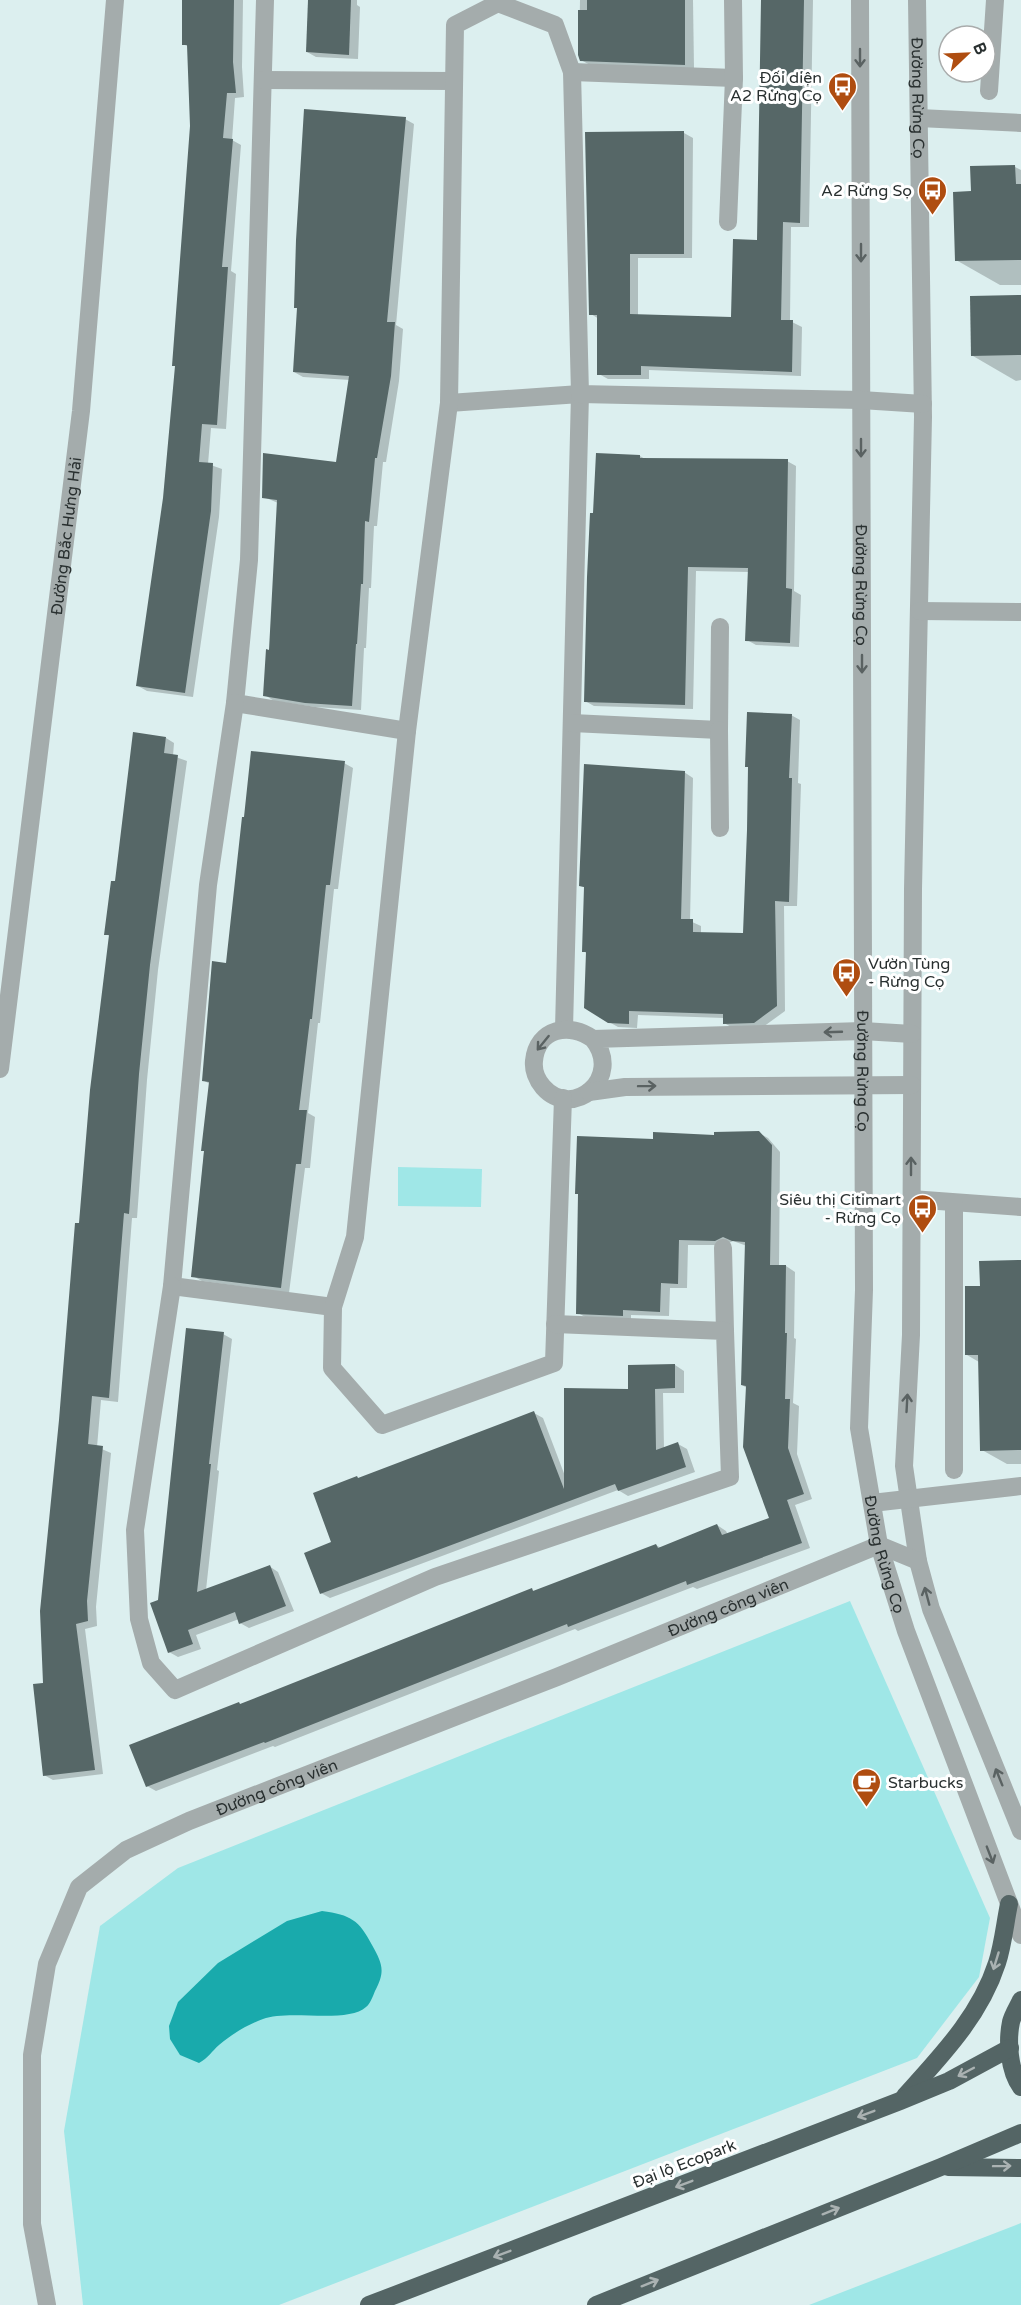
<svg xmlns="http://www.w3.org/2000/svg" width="1021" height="2305" font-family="'Varela Round',sans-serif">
<rect width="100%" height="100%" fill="#dcefef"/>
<g fill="#9fe7e7">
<polygon points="398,1167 482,1169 481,1207 398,1206"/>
<polygon points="850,1601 990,1918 979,1977 917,2058 279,2305 83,2305 64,2131 100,1926 178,1868"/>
<polygon points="1021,2223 1021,2305 809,2305"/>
</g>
<path fill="#19aaac" d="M322,1911C351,1915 359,1920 372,1945C382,1963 386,1971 375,1991C373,1996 370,2004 366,2007C348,2024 288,2009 263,2019C247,2025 232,2034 219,2045C212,2051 208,2058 199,2063L180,2055L170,2039L169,2026L178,2002L218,1963L287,1921Z"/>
<g fill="#0003">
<polygon points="184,0 243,0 242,67 244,97 235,98 232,140 241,145 231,271 236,274 226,429 211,428 208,464 222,469 219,517 193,697 147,691 138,686 164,498 176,366 192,126 189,47 183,44"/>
<polygon points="310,0 357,0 357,5 360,7 358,59 316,57 307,52"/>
<polygon points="580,0 693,0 694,69 590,65 581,60 579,55"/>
<polygon points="763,0 813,0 809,227 791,227 790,321 802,327 801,376 649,370 649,379 608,379 599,374 599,319 591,314 684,133 693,138 692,258 638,258 638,315 733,318 758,241"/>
<polygon points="405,119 414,124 396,325 403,329 399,381 386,462 383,462 377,526 374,526 371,588 369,588 366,648 364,648 361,710 315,707 274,701 265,695 271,651 278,503 264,497 338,464 350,380 303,377 294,372 298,309 295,307"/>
<polygon points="1015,167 1021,170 1021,285 1000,285 956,260 972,193"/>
<polygon points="1021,296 1021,380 1016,381 973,356"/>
<polygon points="640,456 645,459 787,461 796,466 794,591 801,595 799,647 756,645 747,640 750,572 696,571 693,709 594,706 585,701"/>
<polygon points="791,715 800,720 798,783 801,784 797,906 784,906 785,1011 763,1027 733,1028 724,1023 724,1018 638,1015 637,1028 618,1027 609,1022 588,954 583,951 586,888 581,886 684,772 693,778 690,921 701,926 701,934 744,934"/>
<polygon points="166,738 174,743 173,756 187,761 158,970 147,1080 137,1218 132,1218 118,1402 101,1400 97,1447 111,1453 96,1607 97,1626 85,1629 103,1774 53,1780 44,1775 44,1684 81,1225 111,937 106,934 116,883"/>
<polygon points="344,763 353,768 338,889 334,889 320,1023 318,1023 308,1113 315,1117 310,1168 305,1168 289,1293 202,1281 193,1276 210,1084 203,1080 228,964"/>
<polygon points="759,1133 768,1138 780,1152 779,1266 786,1266 795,1272 794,1338 796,1339 793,1403 799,1406 797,1454 812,1499 795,1505 810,1548 697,1589 693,1587 578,1631 575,1629 275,1747 273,1746 156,1791 147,1786 241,1705 532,1590 536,1592 656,1545 661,1548 717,1525 726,1531 728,1535 771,1519 747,1388 742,1385 747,1246 733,1241 725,1245 688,1245 687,1288 670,1288 669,1316 631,1315 631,1320 587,1318 578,1313 654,1141"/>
<polygon points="1021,1261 1021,1464 1007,1464 982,1450 979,1362 967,1355 982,1287"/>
<polygon points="223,1334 232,1339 217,1470 219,1471 206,1590 269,1566 278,1572 294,1611 249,1628 240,1623 239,1619 196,1635 201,1649 178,1657 169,1652 159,1601"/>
<polygon points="675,1365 684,1371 684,1393 663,1393 664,1449 678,1444 687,1449 695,1472 628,1496 618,1490 330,1598 321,1593 332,1543 360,1479 534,1413 543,1418 565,1476 630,1390"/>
</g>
<g fill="#566767">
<polygon points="182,0 234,0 233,62 236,93 227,93 223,138 233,139 222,267 228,267 217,425 202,424 199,462 213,463 211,511 185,693 136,686 163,498 175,366 172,366 190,126 187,45 182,45"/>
<polygon points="308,0 351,0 349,55 306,52"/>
<polygon points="587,0 685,0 685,65 580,61 578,55 578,10 587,10"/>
<polygon points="761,0 804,0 800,223 783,222 781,320 793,320 792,372 641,366 641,375 597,375 597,315 589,315 585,132 684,131 684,254 630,254 630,314 731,317 733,239 757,240"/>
<polygon points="304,109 406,117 387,322 395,322 391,376 377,458 375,458 369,522 365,521 363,584 361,584 357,644 356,644 352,706 305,703 263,696 266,649 269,650 277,500 262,498 263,453 336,462 349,376 293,372 297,308 294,308 296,240"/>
<polygon points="1015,165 1016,184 1021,184 1021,260 955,261 953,192 971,191 970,166"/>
<polygon points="1021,295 1021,355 971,356 970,296"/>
<polygon points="596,453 640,455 640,458 788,459 786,588 792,589 790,643 745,641 748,568 688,567 685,705 584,702 587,577 590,513 593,513"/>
<polygon points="747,712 792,714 789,778 792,778 789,902 775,901 777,1006 754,1023 723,1024 723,1014 629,1011 629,1024 608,1023 584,1008 586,952 582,952 584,887 579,886 584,764 685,771 681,919 693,919 693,932 743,933 747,830 748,767 745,767"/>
<polygon points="133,732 166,737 164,753 178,755 150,965 139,1074 129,1214 124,1213 109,1398 92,1396 88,1444 103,1446 87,1601 88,1621 76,1624 95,1770 43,1776 33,1684 43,1683 40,1611 59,1420 75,1223 79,1223 90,1090 109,935 104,935 111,881 115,881"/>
<polygon points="251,751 345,761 330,885 326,885 312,1019 310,1019 299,1110 307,1110 301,1164 296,1164 281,1288 191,1277 204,1151 201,1151 209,1082 202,1081 212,961 226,963 242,817 244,817"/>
<polygon points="759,1131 772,1145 770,1265 786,1265 785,1333 787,1333 785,1399 790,1399 788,1448 804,1494 787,1500 802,1543 687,1585 686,1581 568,1627 567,1624 265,1743 264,1742 146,1787 129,1745 239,1702 240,1704 532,1588 533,1591 656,1544 658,1548 717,1524 722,1535 769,1518 743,1447 746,1386 741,1385 745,1242 732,1241 723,1237 715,1241 679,1240 678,1284 661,1283 660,1312 623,1310 623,1316 576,1314 578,1194 575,1194 577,1136 653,1139 653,1132 714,1135 714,1132"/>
<polygon points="1021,1260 1021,1450 980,1451 978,1355 965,1355 965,1286 980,1286 979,1261"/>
<polygon points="186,1328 224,1332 209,1464 211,1464 197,1592 270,1565 286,1606 239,1624 235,1612 188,1630 193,1644 168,1653 150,1603 158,1600"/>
<polygon points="675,1364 675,1388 655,1389 656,1450 678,1442 686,1467 618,1491 615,1484 320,1594 304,1553 331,1542 313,1493 357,1476 358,1478 534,1411 564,1489 564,1388 628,1389 628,1365"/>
</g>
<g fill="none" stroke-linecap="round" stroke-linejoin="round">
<g stroke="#a4acac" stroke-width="18">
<polyline points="265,0 249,560 235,703 407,731"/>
<path id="s1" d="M860,0L864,1290L859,1428L879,1545L906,1631L1021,1935"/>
<path id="s2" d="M917,0L923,417L913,889L911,1335L904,1466L918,1561L931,1609L1021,1831"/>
<polyline points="572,72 734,78"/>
<polyline points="263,80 454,81"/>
<polyline points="989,91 995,0"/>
<polyline points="919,118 1021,123"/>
<polyline points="728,222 734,78 733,0"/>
<polyline points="449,403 580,394 564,1029"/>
<polyline points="919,611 1021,612"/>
<polyline points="235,703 208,885 172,1286 333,1307"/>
<polyline points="572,723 719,730 720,627"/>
<polyline points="719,730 720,828"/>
<path d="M593,1039C624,1077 573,1121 543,1087C537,1080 533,1070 534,1061C537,1028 570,1022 593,1039L863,1031L912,1034"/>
<path id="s3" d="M0,1069L81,411L115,0"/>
<polyline points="589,1092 625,1087 912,1085"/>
<polyline points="563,1098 554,1363 382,1425 332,1368 333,1307 355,1237 407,731 449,403 455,25 498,3 555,25 572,72 580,394 861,400 923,404"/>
<polyline points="911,1199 1021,1207"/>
<polyline points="723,1248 725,1331"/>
<polyline points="172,1286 135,1530 139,1619 151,1663 175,1690 435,1577 730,1477 725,1331 555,1324"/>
<polyline points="954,1470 954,1203"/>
<polyline points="872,1503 1021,1486"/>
<path id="s4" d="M47,2305L32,2224V2055L47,1964L79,1887L126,1850L189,1821L557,1677L879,1545L918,1561"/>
</g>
<g stroke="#546565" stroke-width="18">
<path d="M1021,2000C1018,2007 1013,2014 1011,2022C1007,2041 1009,2071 1021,2087"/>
<path d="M905,2096C941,2056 980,2016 997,1963C1003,1945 1005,1923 1009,1904"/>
<polyline points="948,2167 1021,2168"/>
<polyline points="369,2305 900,2101 949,2081 1010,2048"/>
<polyline points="596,2305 941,2167 1021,2133"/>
</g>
</g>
<defs><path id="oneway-shaft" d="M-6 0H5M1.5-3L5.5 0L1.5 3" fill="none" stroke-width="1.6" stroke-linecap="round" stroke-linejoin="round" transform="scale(1.5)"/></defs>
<g stroke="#5a6262">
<use href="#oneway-shaft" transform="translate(860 58) rotate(90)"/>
<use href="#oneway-shaft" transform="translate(861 253) rotate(90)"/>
<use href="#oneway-shaft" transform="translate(861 448) rotate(90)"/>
<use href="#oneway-shaft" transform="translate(862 664) rotate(90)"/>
<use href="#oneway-shaft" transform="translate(833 1032) rotate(178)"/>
<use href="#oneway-shaft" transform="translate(543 1043) rotate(129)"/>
<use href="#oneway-shaft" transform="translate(647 1086) rotate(-1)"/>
<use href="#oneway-shaft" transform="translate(911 1166) rotate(-90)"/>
<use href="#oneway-shaft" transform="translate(907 1403) rotate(-87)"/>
<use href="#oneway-shaft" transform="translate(927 1596) rotate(-105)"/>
<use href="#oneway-shaft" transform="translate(999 1777) rotate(-112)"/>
<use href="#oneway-shaft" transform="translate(990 1855) rotate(69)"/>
</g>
<g stroke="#aab2b2">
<use href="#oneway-shaft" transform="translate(996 1961) rotate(107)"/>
<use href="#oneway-shaft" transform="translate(966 2072) rotate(152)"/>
<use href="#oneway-shaft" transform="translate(866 2114) rotate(159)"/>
<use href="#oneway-shaft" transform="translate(1002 2166) rotate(-1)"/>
<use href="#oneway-shaft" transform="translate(684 2184) rotate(159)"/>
<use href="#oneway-shaft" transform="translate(831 2211) rotate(-22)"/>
<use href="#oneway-shaft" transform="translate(502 2254) rotate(159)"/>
<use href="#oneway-shaft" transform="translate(650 2283) rotate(-22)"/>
</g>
<defs>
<symbol id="bus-pin" viewBox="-11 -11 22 30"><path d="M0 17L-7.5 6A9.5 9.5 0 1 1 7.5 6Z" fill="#af4d10" stroke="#fff"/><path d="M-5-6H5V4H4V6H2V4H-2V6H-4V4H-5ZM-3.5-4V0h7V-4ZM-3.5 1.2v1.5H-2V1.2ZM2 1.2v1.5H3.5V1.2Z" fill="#fff"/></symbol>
<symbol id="cafe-pin" viewBox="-11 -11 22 30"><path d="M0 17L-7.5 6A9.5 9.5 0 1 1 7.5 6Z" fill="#af4d10" stroke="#fff"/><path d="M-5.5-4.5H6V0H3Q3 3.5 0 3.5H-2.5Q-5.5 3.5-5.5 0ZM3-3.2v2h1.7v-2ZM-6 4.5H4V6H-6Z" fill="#fff"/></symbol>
</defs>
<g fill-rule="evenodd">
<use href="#bus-pin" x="826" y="70" width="33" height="45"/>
<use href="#bus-pin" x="916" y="174" width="33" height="45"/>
<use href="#bus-pin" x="830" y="956" width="33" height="45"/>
<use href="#bus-pin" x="906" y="1192" width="33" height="45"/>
<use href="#cafe-pin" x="850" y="1766" width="33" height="45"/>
</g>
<g text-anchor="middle" stroke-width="6" stroke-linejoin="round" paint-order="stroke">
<g font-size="16" fill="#293030" stroke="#fff" text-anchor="end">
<text x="822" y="83">Đối diện<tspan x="822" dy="18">A2 Rừng Cọ</tspan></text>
<text x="912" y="196">A2 Rừng Sọ</text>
<text x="868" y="969" text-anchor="start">Vườn Tùng<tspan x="868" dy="18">- Rừng Cọ</tspan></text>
<text x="901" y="1205">Siêu thị Citimart<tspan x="901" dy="18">- Rừng Cọ</tspan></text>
<text x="888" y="1788" text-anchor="start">Starbucks</text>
</g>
<g font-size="16" fill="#293030" stroke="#fff">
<text dy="6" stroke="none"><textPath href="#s2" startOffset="98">Đường Rừng Cọ</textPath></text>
<text dy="6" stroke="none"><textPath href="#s3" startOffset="537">Đường Bắc Hưng Hải</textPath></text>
<text dy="6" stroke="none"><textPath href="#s1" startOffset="585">Đường Rừng Cọ</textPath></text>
<text dy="6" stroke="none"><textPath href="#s1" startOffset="1071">Đường Rừng Cọ</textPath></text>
<text dy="6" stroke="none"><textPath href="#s1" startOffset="1557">Đường Rừng Cọ</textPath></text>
<text dy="6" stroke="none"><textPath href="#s4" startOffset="1136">Đường công viên</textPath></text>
<text dy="6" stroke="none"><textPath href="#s4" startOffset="650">Đường công viên</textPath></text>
<text transform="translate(684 2163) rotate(-21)" y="6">Đại lộ Ecopark</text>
</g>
</g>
<g transform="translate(967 54) rotate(67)"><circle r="28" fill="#ffffff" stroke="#a9acac" stroke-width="1.5"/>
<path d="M0-4.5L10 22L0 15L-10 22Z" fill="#af4d10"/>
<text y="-9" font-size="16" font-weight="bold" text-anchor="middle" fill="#293030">B</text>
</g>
</svg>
